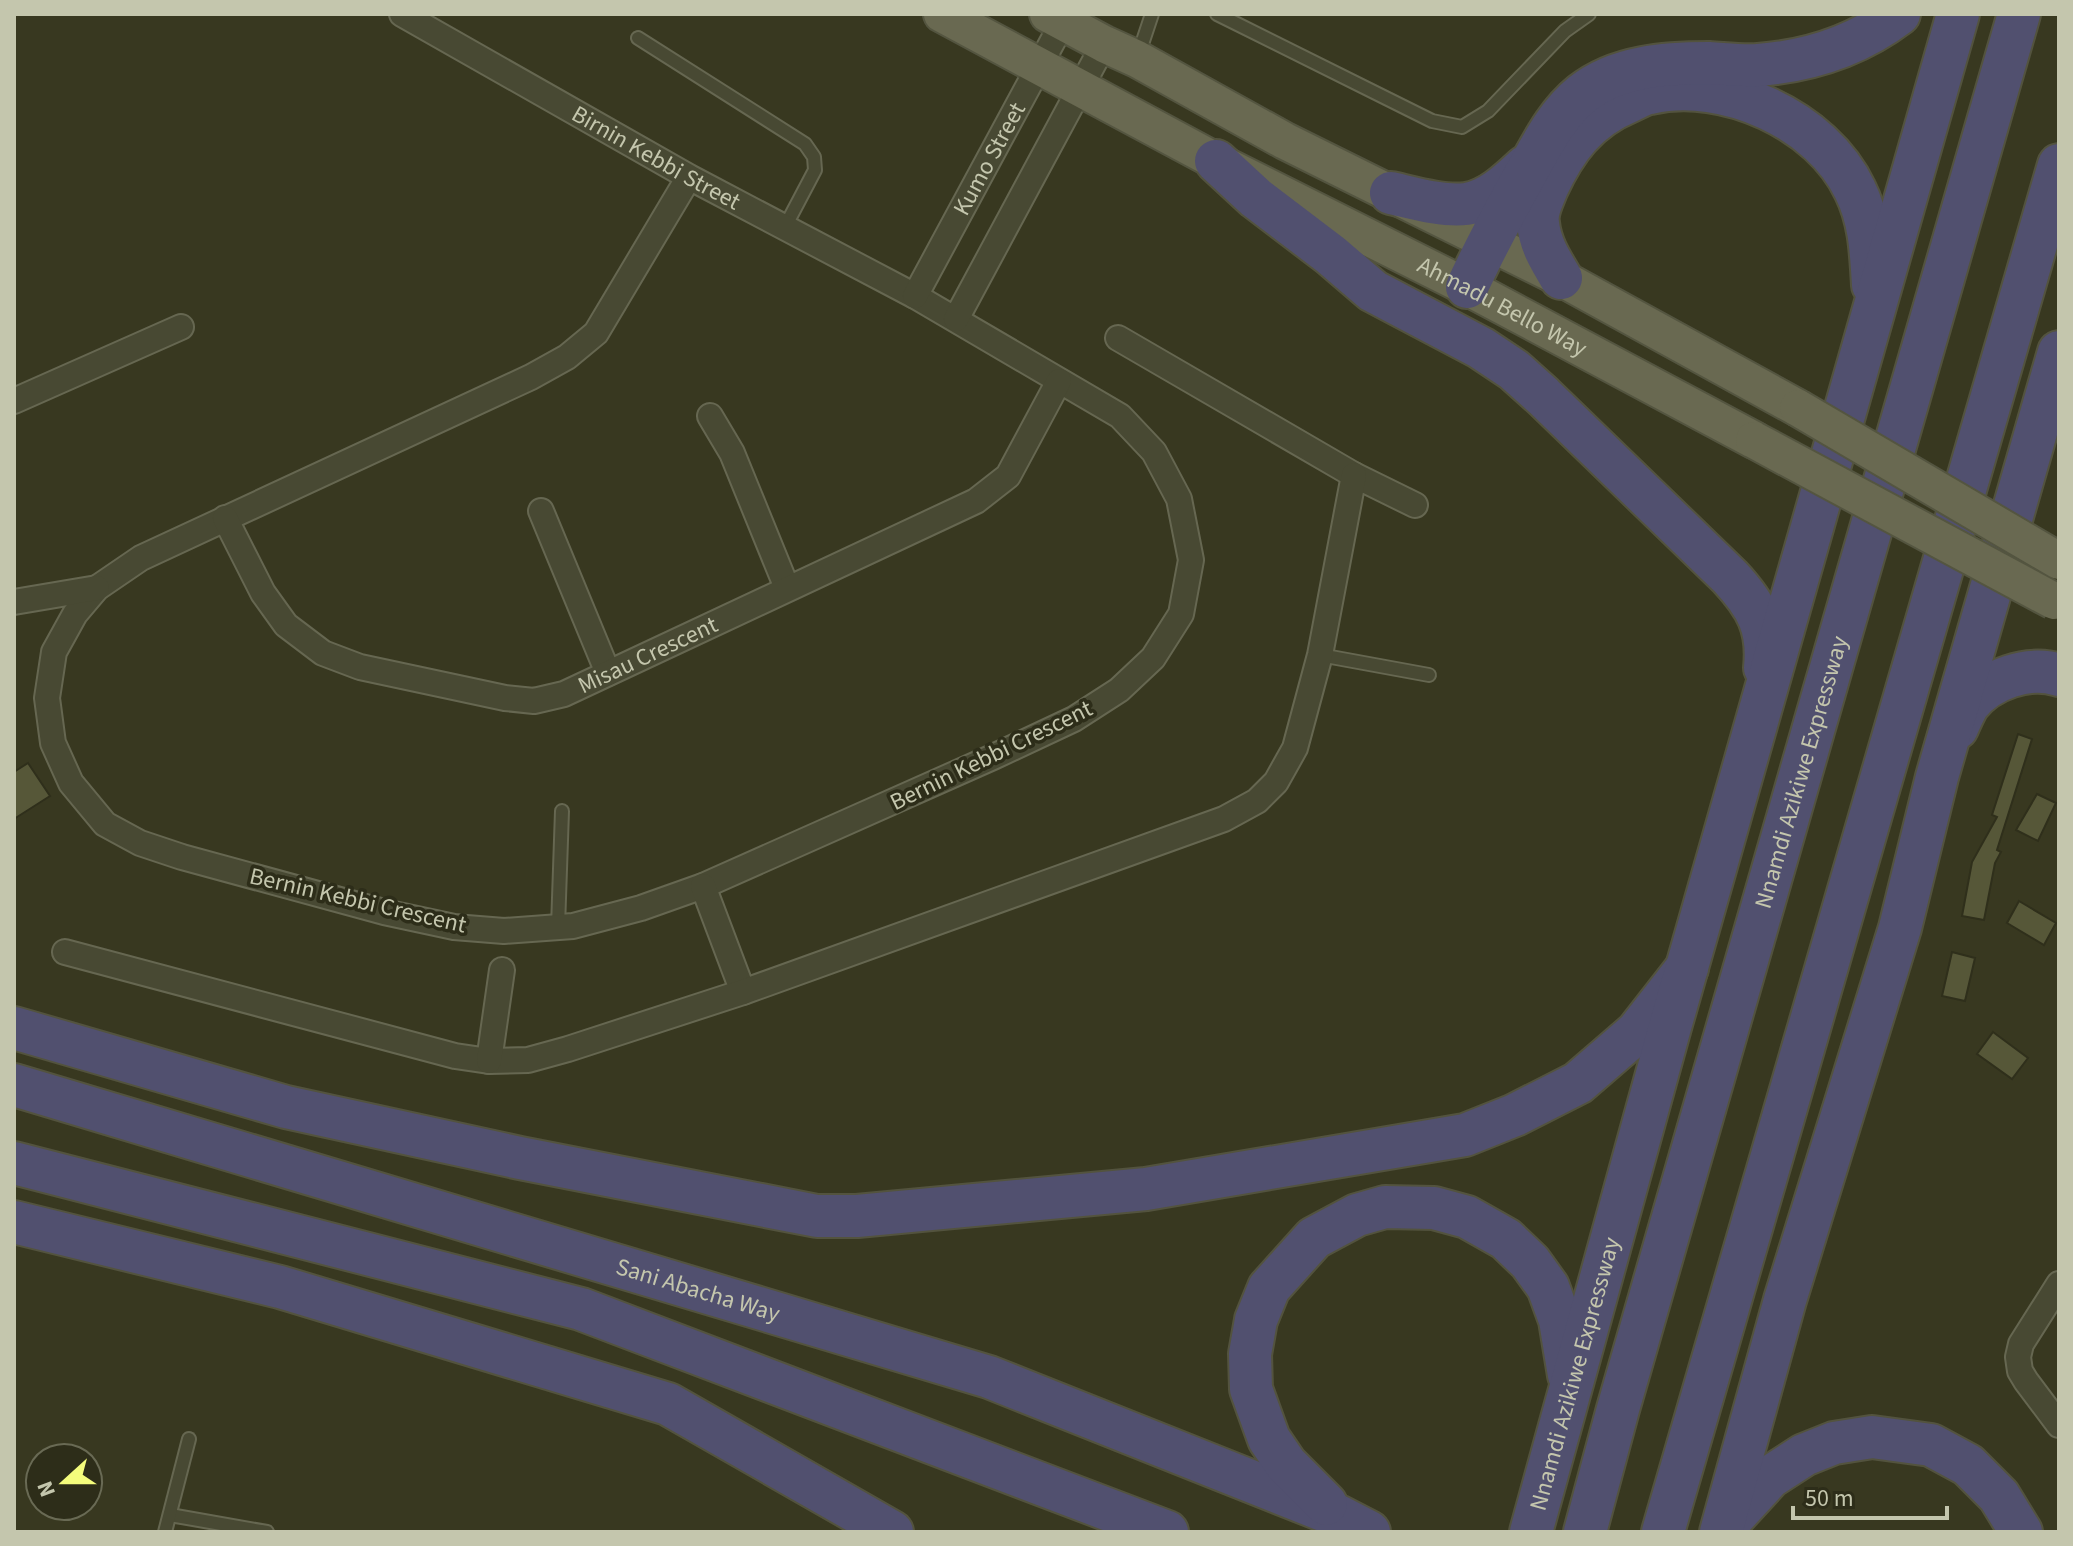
<svg xmlns="http://www.w3.org/2000/svg" width="2073" height="1546" font-family="'Source Sans 3',sans-serif">
<rect width="100%" height="100%" fill="#383820"/>
<g fill="#565738" stroke="#2f2f1b" stroke-width="2">
<polygon points="2018,734 2032,739 1997,850 2001,852 1995,863 1984,920 1962,916 1972,862 1997,817 1992,815"/>
<polygon points="28,763 50,796 14,819 14,772"/>
<polygon points="2037,794 2056,803 2038,841 2016,830"/>
<polygon points="2019,901 2056,923 2044,945 2007,923"/>
<polygon points="1952,952 1975,958 1965,1001 1942,996"/>
<polygon points="1993,1032 2028,1058 2012,1079 1977,1054"/>
</g>
<g fill="none" stroke-linecap="round" stroke-linejoin="round">
<defs>
<g id="lane">
<polyline points="1217,14 1432,121 1462,127 1488,111 1565,31 1589,14"/>
<polyline points="638,38 805,144 814,157 815,170 785,227"/>
<polyline points="1138,56 1152,14"/>
<polyline points="1320,655 1429,675"/>
<polyline points="558,927 562,811"/>
<polyline points="170,1515 267,1532"/>
<polyline points="165,1532 189,1439"/>
</g>
<g id="street">
<path id="s1" d="M402,14L689,177L915,296L1120,416L1154,452L1179,499L1191,560L1181,614L1153,658L1119,690L1074,719L993,757L703,886L641,908L573,926L504,931L454,927L384,912L182,857L140,843L105,824L71,783L53,743L47,698L54,652L75,614L97,588L141,558L531,377L567,357L596,333L689,177"/>
<path id="s2" d="M915,296L1063,22"/>
<polyline points="956,319 1104,44"/>
<polyline points="1118,338 1354,475 1415,505"/>
<polyline points="14,401 181,327"/>
<polyline points="710,416 732,453 787,588"/>
<polyline points="541,511 608,673"/>
<path id="s3" d="M225,518L263,593L286,625L323,653L360,667L505,698L534,701L564,694L976,501L1008,476L1059,381"/>
<polyline points="14,602 97,588"/>
<polyline points="703,886 743,992"/>
<polyline points="65,952 455,1056 489,1061 528,1060 568,1049 743,992 1224,819 1257,801 1276,782 1295,748 1320,655 1354,475"/>
<polyline points="489,1061 502,970"/>
<polyline points="2059,1284 2021,1344 2018,1357 2020,1371 2026,1381 2059,1425"/>
</g>
<g id="primary">
<path id="s4" d="M942,14L1216,161L1467,287L1754,440"/>
<polyline points="1048,14 1104,44 1137,59 1285,141 1561,278 1798,408"/>
</g>
<g id="highway">
<path d="M1216,161L1256,198L1331,255L1373,291L1481,348L1514,370L1543,396L1730,577C1757,606 1769,628 1765,668"/>
<path d="M1391,193C1413,198 1444,207 1466,204C1489,201 1509,182 1525,167"/>
<path d="M1561,278C1550,260 1540,244 1538,223C1536,211 1543,199 1547,188C1565,149 1587,119 1628,102C1635,99 1643,94 1650,93C1725,76 1822,120 1855,190C1870,220 1871,252 1873,285"/>
<path d="M1467,287C1485,248 1505,211 1526,173C1542,145 1556,115 1582,94C1617,66 1666,63 1709,63C1726,64 1742,66 1758,65C1810,61 1857,46 1899,14"/>
<path d="M1957,728C1960,721 1964,712 1968,705C1988,679 2029,665 2059,675"/>
<polyline points="14,1028 286,1107 520,1158 817,1216 857,1216 1146,1189 1465,1135 1515,1115 1578,1083 1637,1032 1687,968"/>
<path id="s5" d="M14,1085L989,1377L1338,1516L1369,1532"/>
<polyline points="14,1163 581,1309 1167,1532"/>
<polyline points="14,1222 280,1287 668,1404 892,1532"/>
<polyline points="1326,1504 1286,1464 1269,1439 1251,1389 1250,1354 1256,1320 1269,1288 1314,1238 1357,1215 1385,1207 1434,1208 1467,1217 1506,1239 1530,1262 1548,1287 1560,1320 1569,1375"/>
<polyline points="1726,1525 1770,1477 1804,1455 1834,1443 1872,1437 1931,1445 1968,1465 1999,1496 2021,1532"/>
<path id="s6" d="M1531,1532L1670,1027L1958,14"/>
<path id="s7" d="M1585,1532L1618,1409L2019,14"/>
<polyline points="1663,1532 2059,165"/>
<polyline points="1721,1532 1785,1300 1900,928 1937,777 2059,352"/>
</g>
</defs>
<use href="#lane" stroke="#666751" stroke-width="16"/>
<use href="#street" stroke="#666751" stroke-width="28"/>
<use href="#primary" stroke="#545540" stroke-width="40"/>
<use href="#highway" stroke="#53533e" stroke-width="46"/>
<use href="#lane" stroke="#484933" stroke-width="12"/>
<use href="#street" stroke="#484933" stroke-width="24"/>
<use href="#primary" stroke="#696951" stroke-width="36"/>
<use href="#highway" stroke="#51506f" stroke-width="42"/>
<defs>
<g id="primary-bridge">
<polyline points="1798,408 2059,561"/>
<polyline points="1754,440 2054,601"/>
</g>
</defs>
<use href="#primary-bridge" stroke="#545540" stroke-width="40" stroke-linecap="butt"/>
<use href="#primary-bridge" stroke="#696951" stroke-width="36"/>
</g>
<g text-anchor="middle" stroke-width="7" stroke-linejoin="round" paint-order="stroke">
<g font-size="24" fill="#c4c6ad" stroke="#2d2d19">
<text dy="8" stroke="none"><textPath href="#s1" startOffset="292">Birnin Kebbi Street</textPath></text>
<text dy="8" stroke="none"><textPath href="#s2" startOffset="156">Kumo Street</textPath></text>
<text dy="8" stroke="none"><textPath href="#s4" startOffset="632">Ahmadu Bello Way</textPath></text>
<text dy="8" stroke="none"><textPath href="#s3" startOffset="510">Misau Crescent</textPath></text>
<text transform="translate(991 755) rotate(-26)" y="8">Bernin Kebbi Crescent</text>
<text dy="8" stroke="none"><textPath href="#s7" startOffset="790">Nnamdi Azikiwe Expressway</textPath></text>
<text transform="translate(358 900) rotate(13)" y="8">Bernin Kebbi Crescent</text>
<text dy="8" stroke="none"><textPath href="#s5" startOffset="714">Sani Abacha Way</textPath></text>
<text dy="8" stroke="none"><textPath href="#s6" startOffset="164">Nnamdi Azikiwe Expressway</textPath></text>
</g>
</g>
<rect width="2073" height="1546" fill="none" stroke="#c4c6ad" stroke-width="32"/>
<g transform="translate(64 1482) rotate(249)"><circle r="38" fill="#2d2d19" stroke="#696a54" stroke-width="2"/>
<path d="M0-6L14 30L0 20L-14 30Z" fill="#f4fc7c"/>
<text y="-12" font-size="22" font-weight="bold" text-anchor="middle" fill="#c4c6ad">N</text>
</g>
<path d="M1793 1506v12h154v-12" fill="none" stroke="#c4c6ad" stroke-width="4"/>
<text x="1805" y="1506" font-size="24" fill="#c4c6ad" stroke="#2d2d19" stroke-width="6" paint-order="stroke">50 m</text>
</svg>
